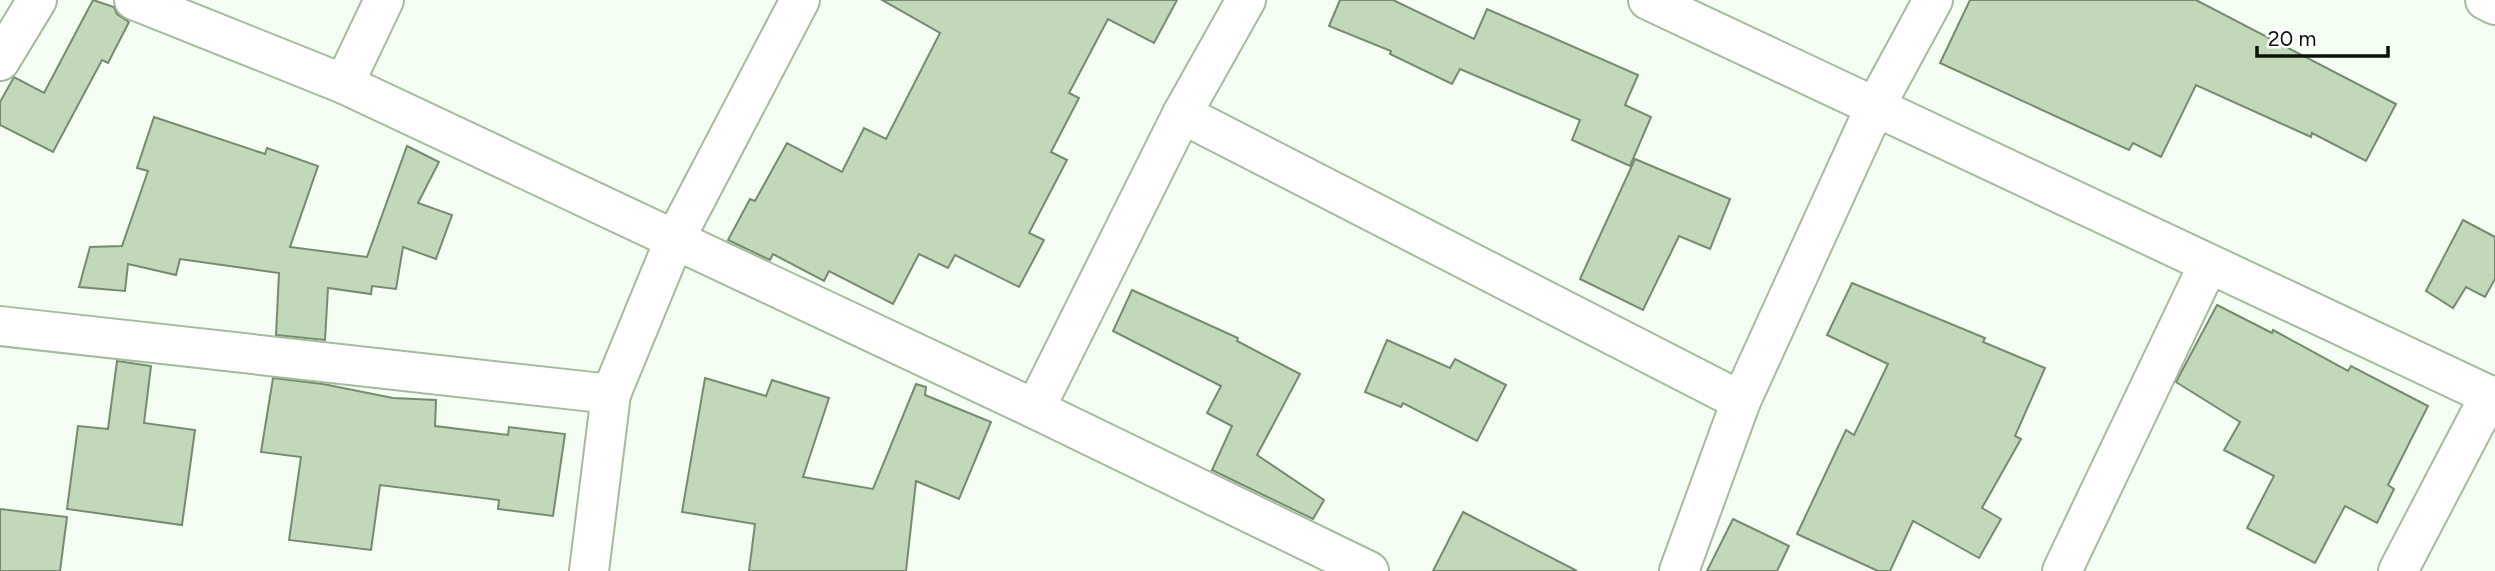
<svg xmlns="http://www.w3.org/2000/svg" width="2495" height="571" font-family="Figtree,sans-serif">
<rect width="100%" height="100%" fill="#f4fef2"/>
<g fill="#c1d9ba" stroke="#758b6f" stroke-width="2">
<polygon points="93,0 114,7 117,14 129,22 108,63 102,60 53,152 0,125 0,102 14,77 44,93"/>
<polygon points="882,0 1177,0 1154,43 1108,19 1069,93 1079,98 1051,152 1067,160 1029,233 1044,240 1019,287 955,255 948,268 919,254 893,304 829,271 824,281 773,254 770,260 728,240 750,199 755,201 787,143 842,172 864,128 886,139 940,33"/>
<polygon points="1340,0 1393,0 1474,39 1487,9 1638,75 1625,105 1651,117 1630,166 1572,140 1580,120 1460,69 1452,84 1390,54 1391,51 1329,26"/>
<polygon points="1970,0 2196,0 2396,104 2366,161 2312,133 2311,137 2196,85 2161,157 2133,143 2129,150 1940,63"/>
<polygon points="154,117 265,154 267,148 318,166 290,247 367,257 407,146 439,162 418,203 452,215 436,259 403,247 396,289 372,286 371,294 328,288 325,340 276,335 279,273 180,259 176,275 128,264 125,291 79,287 90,247 122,246 148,171 137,168"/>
<polygon points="1635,159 1730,199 1710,249 1679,236 1643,310 1580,279"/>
<polygon points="2463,220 2495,237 2495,279 2485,297 2466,287 2453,308 2426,291"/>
<polygon points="1852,283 1985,338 1983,342 2045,368 2015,436 2021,439 1982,508 2001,519 1979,558 1913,521 1890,571 1878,571 1797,534 1846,430 1854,435 1888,364 1827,335"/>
<polygon points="1132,290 1238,338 1237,341 1300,374 1257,455 1324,500 1313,519 1212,470 1232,426 1207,413 1221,386 1113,331"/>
<polygon points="2217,305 2272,333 2273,330 2348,371 2351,366 2428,406 2388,485 2394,489 2377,523 2345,506 2315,563 2247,528 2274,476 2224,450 2240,422 2176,382"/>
<polygon points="1387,340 1450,368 1455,359 1506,385 1477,441 1403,403 1401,407 1365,392"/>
<polygon points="117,361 151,366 144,423 195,430 182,525 67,509 78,426 108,429"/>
<polygon points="273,378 323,384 393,398 436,400 435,426 508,435 509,427 565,434 553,516 498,509 499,500 380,485 371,550 289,540 301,457 261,452"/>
<polygon points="705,378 766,396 772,380 829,398 803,477 873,489 916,384 926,387 925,395 991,422 959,499 916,481 906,571 749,571 755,524 682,512"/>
<polygon points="0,509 67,517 60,571 0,571"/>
<polygon points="1463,512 1577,571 1433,571"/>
<polygon points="1733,519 1789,546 1777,571 1707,571"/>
</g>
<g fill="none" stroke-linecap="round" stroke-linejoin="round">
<defs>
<g id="minor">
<polyline points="134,0 344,84 1035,409 1369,571"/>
<polyline points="1648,0 2495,398"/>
<polyline points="2485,0 2495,5"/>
<polyline points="0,61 37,0"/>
<polyline points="344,84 384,0"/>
<polyline points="1182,114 1741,401"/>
<polyline points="0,326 611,394"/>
<polyline points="1035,409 1182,114 1246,0"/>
<polyline points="589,571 611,394 674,241 800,0"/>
<polyline points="1679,571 1741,401 1875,107 1933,0"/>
<polyline points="2062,571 2208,265"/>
<polyline points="2398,571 2490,395"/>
</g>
</defs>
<use href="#minor" stroke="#a4bb9e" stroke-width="42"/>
<use href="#minor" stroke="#fff" stroke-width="38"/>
</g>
<path d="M2257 46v10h131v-10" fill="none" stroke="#0b1309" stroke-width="3.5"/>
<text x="2268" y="46" font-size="21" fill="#0b1309" stroke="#ffffff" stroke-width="5" paint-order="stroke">20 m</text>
</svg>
